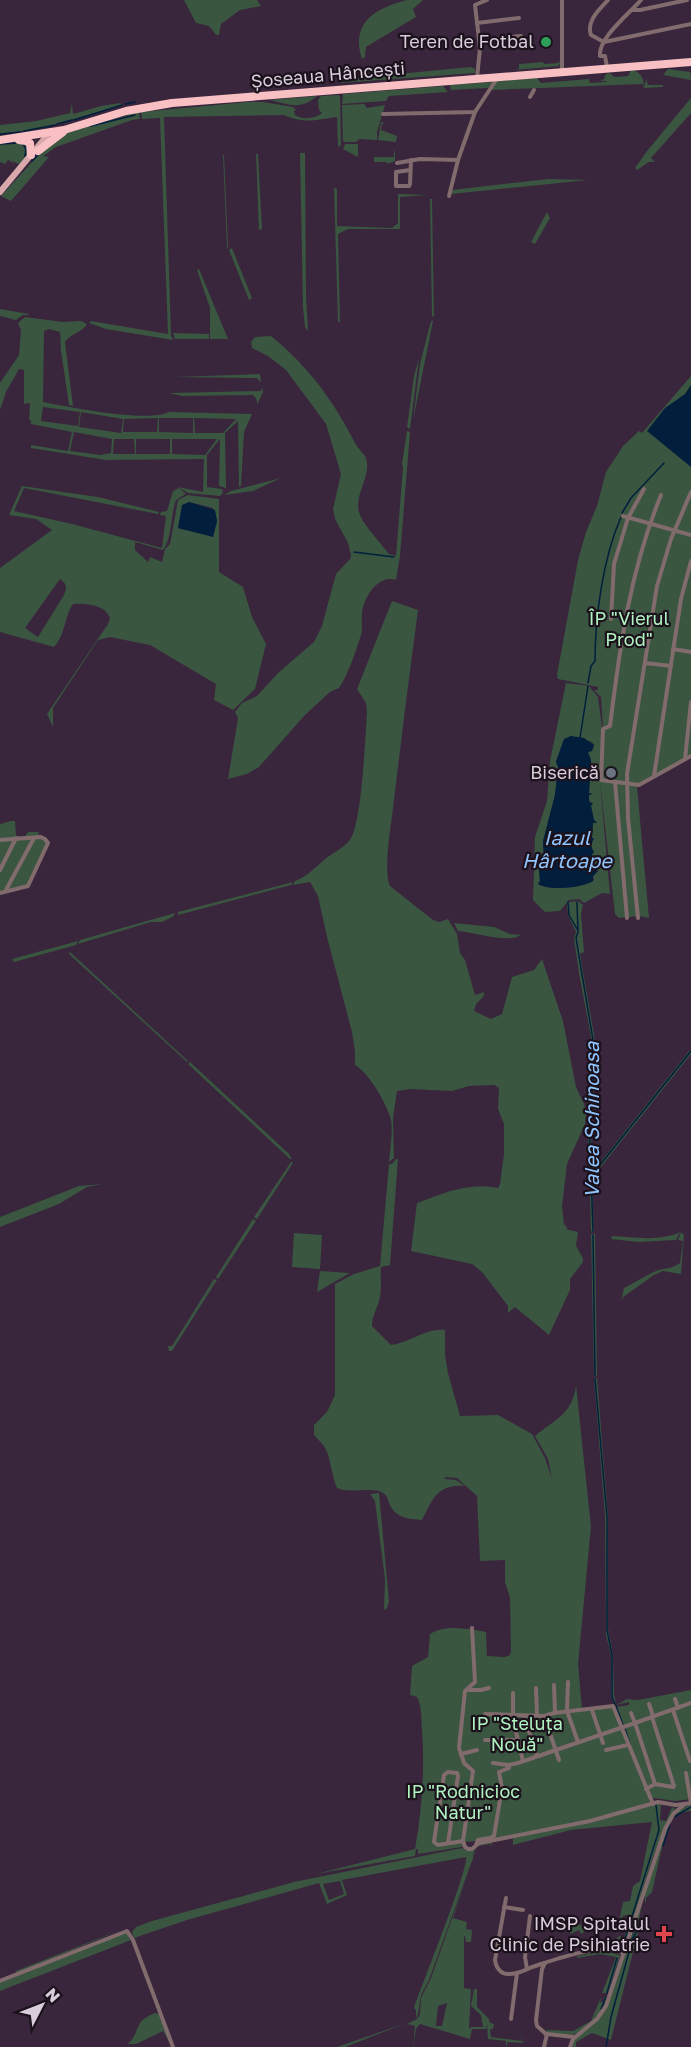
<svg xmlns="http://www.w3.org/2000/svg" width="691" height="2047" font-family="'Golos Text',sans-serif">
<rect width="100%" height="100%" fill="#39253c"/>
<g fill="#3a5540" fill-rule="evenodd">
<polygon points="184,0 257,0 261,6 240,10 221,24 219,35 216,35 209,26 196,23"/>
<path d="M407,0H423L413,9L416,17L366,47L365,57L362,59C350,22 376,8 407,0Z"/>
<polygon points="558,61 560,63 559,66 514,70 519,69 519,64 543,62 544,64 558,63"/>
<polygon points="471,67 475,69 475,73 339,83 356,78"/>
<polygon points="668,69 690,72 691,80 663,75"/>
<path d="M631,70C641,71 644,79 644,87L646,79L648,85H663V87L644,88L643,84L491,90L497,81L537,78L541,83L589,79L590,83L606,82L607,81H601V80L604,79L606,74L610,73L614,77L628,76Z"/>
<polygon points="493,82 488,88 451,90 450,85"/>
<polygon points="443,86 448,92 389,96 386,101 342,104 343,94"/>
<path d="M338,95L340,96L341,145L338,147L337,117C316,120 304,124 284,115L164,117L171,335L173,340L106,329L89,323L91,321L168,334L160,118L142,119L141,112L248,102H263L293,107L296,110L294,111L295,115C303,120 315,119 322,113L319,110L318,100L321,96Z"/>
<path d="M317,96C300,111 289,104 269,100Z"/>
<polygon points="691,98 691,113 651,158 655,162 649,162 637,170 635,168 647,151"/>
<polygon points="72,103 73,114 101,106 120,103 122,105 43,128 0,134 0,125 36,121 70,113"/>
<polygon points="364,104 367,108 385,105 377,132 377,140 359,139 356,142 345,142 343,141 342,105"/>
<polygon points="139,112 140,119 132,120 56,147 43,156 49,157 11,201 1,196 43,150 66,133"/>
<polygon points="381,122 385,123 382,124 381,130 397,136 396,142 378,140"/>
<polygon points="21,142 26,143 29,152 21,163 18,164 11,160 15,164 8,160 5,164 0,162 0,144"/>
<polygon points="345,144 358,144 358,157 343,149"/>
<polygon points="377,150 395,151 395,161 387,164 387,162 374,162 374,157 394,157 394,151"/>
<polygon points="300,153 305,153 306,296 308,331 305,327 303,307"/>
<polygon points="256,154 258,154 262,229 259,230"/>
<polygon points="223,155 224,155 228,248 227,249"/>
<polygon points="548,179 588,180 451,194 452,190"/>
<polygon points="334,188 337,189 337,226 392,228 398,223 398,194 428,195 400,197 400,229 348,229 338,234 340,322 338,322"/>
<polygon points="430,199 432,199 434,316 432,317"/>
<polygon points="547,212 550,218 535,244 531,242"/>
<polygon points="232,248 252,298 249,300 229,250"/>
<polygon points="199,269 228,339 210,339 210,308 197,270"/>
<polygon points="0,309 29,314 29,315 23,315 16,320 0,316"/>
<path d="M25,317L63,322L81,321L87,324C82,333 71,333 65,342L73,406L69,405L61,351L60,332L49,329L44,331L43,402C70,407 146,423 169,412L252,414L244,432L241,486L239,487L238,421L225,433L226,488L219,486L220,439L207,455V487L222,489L223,493L220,496L188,493L178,487L203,492L204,459L106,460L31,448V445L68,451L72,432L31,424V420H29L30,403L24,404V370L19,369L6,392L0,410V383L19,355L21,330L18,323ZM43,407L80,412L78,426L41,421ZM81,412L123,419L121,433L79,427ZM158,418L157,432H123L124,419ZM193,418V433L159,432V418ZM194,418L236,419L223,433H195ZM74,432L112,439L111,453L100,455L70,451ZM134,439L135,454H113L114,439ZM170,439V454H136V439ZM172,439H217L205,455L172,454Z"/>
<polygon points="431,321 433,321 413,420 420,364"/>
<polygon points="173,333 209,334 209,339 175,339"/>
<path d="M271,336C309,367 333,400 355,443C358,449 364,453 366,458C372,476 354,494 359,512C362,523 378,540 385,549L389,554L396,556L403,467L402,464L407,431L410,432L400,556L396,580C377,574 362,600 362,616C361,623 363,629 361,635C356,651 348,675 339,688L330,692L305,715L259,767L247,774L228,779L238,718L235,712L242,703L257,696L278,673L308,647L314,642L322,626L336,574L350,559L351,555L348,543L335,519L333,509L341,474L326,424L286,370L268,356L252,348L251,342L255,337Z"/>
<polygon points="419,358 410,429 407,427 414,376"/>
<polygon points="260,374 261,383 257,378 252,378 174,377"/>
<path d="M691,376V757L637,787L649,918L639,916L619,918L615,914L600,782L610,894L602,893L584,903L579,899L569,900L560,911L545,912L533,900L535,837L547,801L550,761L566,683L589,686L598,697L602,727L603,728L601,697L594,690H598V687L558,679L557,675L578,560L586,532L597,506L606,472L623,446L639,431L642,433ZM570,736L592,742L594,745L592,750L588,752L591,761L589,793L592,795H589V798L594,820L597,823H593C591,838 588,861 598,871L593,876L594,880C583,888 550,891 538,884L540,881L539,869L544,858L543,842L555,795L558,767L556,761L563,742Z"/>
<polygon points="262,387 263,392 257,405 257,400 253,395 182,396 169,393 261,391"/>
<polygon points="281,478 253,491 224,495 231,491"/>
<path d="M22,486L98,497L159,512L158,514L24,488L14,511L72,524L162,548L166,516L160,515L161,512L167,511L173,491L179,488L186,494L176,500C170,517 173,536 163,550L135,542V550L148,562L150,557L162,562L165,549L170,544L178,500L188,495L219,499V572L243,587L252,617L266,644L255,689L233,710L214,700L216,684L150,645L110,637L98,640L53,708V727L47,714L108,624L110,618C106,605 85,603 73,604C64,617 66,634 54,647L0,632V568L52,530L36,519L9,515ZM189,502L213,508L217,521L213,536L198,531L179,529ZM60,579C67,584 67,587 64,595L38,637L25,628Z"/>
<path d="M392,601L418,610C409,676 401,742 393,808C391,827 383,871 390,886L433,920L439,922L448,919L457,934L460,953L465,960L475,995L484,992V996L476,1004L474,1011L491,1019L502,1014L512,977L534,970L542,959L563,1021L576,1087L584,1104L586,1113L585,1124L567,1164L562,1206L564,1224L568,1229H565L578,1232L576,1246L583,1258V1262L570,1279V1290L549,1335L515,1307L508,1313V1306L482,1272L472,1264L411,1251L417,1203C444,1193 469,1182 498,1188L500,1184L504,1154V1124L498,1109L499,1088L494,1085L469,1086L452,1091L410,1089L397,1091L393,1118L394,1158L389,1162C390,1149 393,1132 391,1120C387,1104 369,1073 355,1065V1052L352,1032L327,937L318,896L310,882L293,885L295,881C306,877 315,868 324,860C332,853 344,848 350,840C362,822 365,739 367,713L366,703L357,689Z"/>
<polygon points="11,821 15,821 16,836 25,836 28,832 39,832 38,836 48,840 30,884 0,894 0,824"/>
<polygon points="293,882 291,885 178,915 178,912"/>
<polygon points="578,901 583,905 581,914 584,952 580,954 598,1058 591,1117 592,1171 597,1166 598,1169 592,1176 594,1232 591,1231 588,1126 595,1058 579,973 574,939 576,932 568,915 567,905 569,902"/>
<polygon points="175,913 174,916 162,922 151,922 78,944 80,940"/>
<path d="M454,923L494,927L510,934L521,935C509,944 474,932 458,931Z"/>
<polygon points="78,941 76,945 14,962 12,959"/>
<polygon points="70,952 188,1061 187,1062 69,954"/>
<polygon points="690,1050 691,1054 600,1168 599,1164"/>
<polygon points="190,1062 289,1154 292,1159 290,1159 188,1064"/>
<path d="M396,1159H398L390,1265L381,1267C380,1277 382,1287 380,1297C378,1308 372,1315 372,1326L391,1345C410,1343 425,1328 445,1330V1355L448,1373L460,1416L498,1415L532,1434L545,1458L552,1479L548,1459L535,1436C554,1420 573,1414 576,1385L591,1527L578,1664L582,1709C598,1707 614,1708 629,1705V1702L616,1705L627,1699L638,1700L691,1690V1799L675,1801L654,1798L649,1800V1804L582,1821L573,1823L571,1820L572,1823L494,1840L463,1842L462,1847L418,1854V1849H416L415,1856L316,1874L415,1849C422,1809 425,1770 422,1729C421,1718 422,1707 417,1697L410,1695L412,1666L428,1657L430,1634C446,1624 468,1629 486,1632L487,1656L505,1657L510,1655L511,1651L510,1598L505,1582V1560L480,1561L477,1496L457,1478L445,1477V1479L456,1480L465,1486C437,1484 433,1499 422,1520C409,1519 396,1518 390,1505C388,1501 388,1496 383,1493C374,1486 350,1494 337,1488C331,1475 331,1456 324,1446C321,1442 317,1439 314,1435V1425L327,1412L335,1395V1284L354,1274L380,1266L389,1164H392Z"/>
<polygon points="291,1162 293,1162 291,1166 257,1219 254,1217"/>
<polygon points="102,1184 87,1187 59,1204 0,1227 0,1217 79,1186"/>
<polygon points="253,1219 256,1221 218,1279 216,1277"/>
<path d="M680,1232L676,1240L638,1242L611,1239L612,1236C634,1237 659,1242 680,1232Z"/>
<path d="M681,1232L684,1235L681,1274L663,1271L654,1275L623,1297L621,1302L624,1288C634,1283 645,1276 656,1271C664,1268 672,1269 680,1263L683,1241L678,1240Z"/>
<polygon points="294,1233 322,1235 320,1269 292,1267"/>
<polygon points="591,1234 595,1234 597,1376 594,1377"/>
<polygon points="320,1271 350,1273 317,1292"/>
<polygon points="214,1279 217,1280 172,1351 169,1351 168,1346 172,1346"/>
<polygon points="597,1378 608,1517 608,1629 613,1654 614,1695 616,1703 614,1704 611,1696 611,1655 606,1635 605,1516 594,1379"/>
<polygon points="379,1493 389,1601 387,1608 384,1610 385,1579 375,1501 370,1494"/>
<path d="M658,1804L675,1808C652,1847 640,1904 624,1949L621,1951L616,1948V1939L619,1936L624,1938L631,1917L626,1915L623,1916L616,1936L623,1902L630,1901L633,1886L640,1881L652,1822L571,1830L513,1845V1838ZM661,1805L672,1807L666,1821L660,1820Z"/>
<path d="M691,1804V1811C685,1812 677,1812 674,1817C663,1833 657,1873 652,1892L646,1898V1903L645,1902V1894L668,1823C674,1814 681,1808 691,1804Z"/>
<path d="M492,1843V1848L491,1844L477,1846L453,1918L467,1922L466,1929L472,1930L471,1942H466L465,1936H464V1988L471,1989L469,2029L471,2027H483L481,2015L471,2006L474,1989H477V2007L489,2019V2022L494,2024L493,2029H490L491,2037L522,2041L521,2032L523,2043L508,2042L506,2047V2041L488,2039L487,2025L486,2029H472L470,2039L420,2024L416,2029L413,2047L415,2026L407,2024L417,2019L420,2014L421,1998L431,1978L473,1859L475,1849L479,1844ZM447,2003L442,2026H436L438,2006Z"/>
<path d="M462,1848L467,1851L474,1850L473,1858L429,1980L421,1995L418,2014L416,2018V2010L414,2008C421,1987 469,1868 466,1857L342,1880L347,1895L327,1904L319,1883L187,1920L134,1938L132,1932L136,1927L152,1921L294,1882ZM340,1881L344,1894L329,1900L323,1884Z"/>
<polygon points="643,1899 639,1920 636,1949 629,1948 631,1937 637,1927 637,1919"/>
<polygon points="577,1923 593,1930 588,1929 581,1934 579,1930 570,1934 569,1930 571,1925"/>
<polygon points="130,1926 17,1973 16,1972 16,1971"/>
<polygon points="125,1932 130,1936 129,1939 131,1940 0,1991 0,1983"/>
<polygon points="605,1951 620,1955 608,1993 602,1993 616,1957 600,1954 577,1958 577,1956"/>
<polygon points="626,1951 636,1951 633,1952 611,2040 592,2033 576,2042 576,2047 571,2047 573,2040 600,2017"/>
<path d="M602,1995L600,2002H603L605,1996L607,1997C601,2013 589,2032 571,2035C563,2036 553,2033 546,2032L547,2030L573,2031L591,2021Z"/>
<path d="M155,2013L159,2014L172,2047L163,2031L136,2044H128C142,2030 132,2022 155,2013Z"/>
<polygon points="409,2022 345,2047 337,2047"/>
</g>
<g fill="#011f3d">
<polygon points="691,385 691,467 647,431 665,408 685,394"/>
<polygon points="189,502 215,510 217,521 213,537 178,528 182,505"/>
<path d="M571,736L584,738L594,745L592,751L588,752L591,760L589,793L593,794L589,795V802L593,803L591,806L594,820L597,823H593L592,838H594L591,845L594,853L592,854V861L595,862L593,866L598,871L593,876V881C583,888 549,891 538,884L540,881L539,870L544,858L543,841L555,795L558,767L556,762L564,739Z"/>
</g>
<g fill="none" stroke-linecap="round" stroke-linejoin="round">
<g stroke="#011f3d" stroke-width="1.5">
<polyline points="125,104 135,102"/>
<polyline points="74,120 122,105"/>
<polyline points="57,124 72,120"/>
<polyline points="91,126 135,115"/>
<polyline points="24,131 55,125"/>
<polyline points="0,134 22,132"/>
<polyline points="0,144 18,143"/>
<polyline points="23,144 26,149 25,156"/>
<polyline points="32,161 40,153"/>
<polyline points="622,513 631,498 664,463"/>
<polyline points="354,552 394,557"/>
<path d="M588,683L591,666L595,661C595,617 603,558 621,517"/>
<polyline points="580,738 588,686"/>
<polyline points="568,902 569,915 577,929"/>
<polyline points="577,902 578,932 576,938 596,1058 589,1116 593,1231"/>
<polyline points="600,1165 691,1051"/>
<polyline points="592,1174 598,1168"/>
<polyline points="593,1235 595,1376"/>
<polyline points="595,1379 607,1517 607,1630 612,1655 612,1697 615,1704"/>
<polyline points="616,1706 623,1725"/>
<polyline points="625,1729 630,1744"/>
<polyline points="674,1817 691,1807"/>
<polyline points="663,1846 670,1824"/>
<polyline points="626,1940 625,1939 659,1830 656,1805"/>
<polyline points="631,1941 638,1929"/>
<polyline points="630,1947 631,1941"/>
<polyline points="620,1950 624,1940"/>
<polyline points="607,1993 617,1958"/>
<polyline points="601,2009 606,1997"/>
<polyline points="606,2047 611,2017 629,1952"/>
</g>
<g stroke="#826b6c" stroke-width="4">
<path d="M608,0C599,10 586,21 591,35L604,42L691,24"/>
<polyline points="633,10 640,10 687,0"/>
<polyline points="477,23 519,18"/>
<polyline points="480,40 521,36"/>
<path d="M607,67L605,56H600C598,38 629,14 641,0"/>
<polyline points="562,71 562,0"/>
<polyline points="477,78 480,48 475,5 487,0"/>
<polyline points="530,97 534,90"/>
<polyline points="383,114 475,112 498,77"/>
<polyline points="397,163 420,159 458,160"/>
<polyline points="410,170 396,172 396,186 409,186 410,184 411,160"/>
<polyline points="449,196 458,160 475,112"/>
<path d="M661,495C630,571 620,645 610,726L603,729L601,780L639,785L691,756"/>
<polyline points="623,516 691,535"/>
<polyline points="611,619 614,564 628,518 644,489"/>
<polyline points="673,649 691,652"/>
<polyline points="645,663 671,666"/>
<polyline points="685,759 691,702"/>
<polyline points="654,776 681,599 691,561"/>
<polyline points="615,782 627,918"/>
<polyline points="0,840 41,837 45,839 48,843 28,886 0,893"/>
<polyline points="0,870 16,838"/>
<polyline points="6,890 34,838"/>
<polyline points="638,918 628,818 627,774 657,586 671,539 691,492"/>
<polyline points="568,1682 567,1711 578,1742"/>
<polyline points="554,1685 555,1712"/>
<polyline points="536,1688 537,1716"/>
<polyline points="468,1690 481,1690 489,1688"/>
<polyline points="675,1699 678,1708"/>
<polyline points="649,1704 653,1716"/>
<polyline points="592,1710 603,1743"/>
<polyline points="673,1710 690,1761"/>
<polyline points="485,1714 544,1716 554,1713 613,1706 653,1804"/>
<polyline points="513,1716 513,1693"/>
<polyline points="515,1716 515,1728 523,1761"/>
<polyline points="524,1716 537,1756"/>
<polyline points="544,1716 559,1760"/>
<polyline points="485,1740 518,1740"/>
<polyline points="606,1750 628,1745"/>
<polyline points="461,1754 477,1750"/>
<polyline points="493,1763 508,1765 518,1763 635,1723 631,1713"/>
<polyline points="686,1773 691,1803"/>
<polyline points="655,1784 635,1723 691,1703"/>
<polyline points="646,1789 655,1784 673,1787 674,1786 652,1717"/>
<polyline points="463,1841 473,1771 464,1763 459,1748 465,1691 475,1682 472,1628"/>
<polyline points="448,1843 458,1776 457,1773 448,1772 444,1775 434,1842 438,1845 463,1841 465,1847 468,1849 472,1849 479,1843 590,1821 658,1802 676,1805 691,1803"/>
<polyline points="476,1845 478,1840 490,1838 494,1836 502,1788 499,1772 509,1768 508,1765"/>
<path d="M506,1898L495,1960C496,1968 501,1975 510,1974C517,1974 526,1970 532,1967C557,1959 599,1943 624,1953"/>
<polyline points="504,1907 523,1910"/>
<polyline points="545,1963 542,1969 536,2020 537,2026 546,2034"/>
<polyline points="527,1969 525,1957 530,1916"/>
<polyline points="0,1981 127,1931 133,1940 173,2047"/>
<polyline points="511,2019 517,1973"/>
<polyline points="544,2047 547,2034 574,2037"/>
<polyline points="570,2047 573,2039 597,2019 606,2006 665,1829 674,1813 684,1805"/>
</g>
<polyline stroke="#d8a8aa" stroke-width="6" points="0,192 50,132"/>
<g stroke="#f9c0c3" stroke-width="8">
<polyline points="0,140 64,130 126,111 172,103 691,62"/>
<polyline points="19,140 26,141 30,143 31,155"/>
<polyline points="38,151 63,132"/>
</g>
</g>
<circle fill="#2e9e5b" stroke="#1b121c" stroke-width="2" cx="546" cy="42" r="6"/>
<circle fill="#6b7280" stroke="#1b121c" stroke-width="2" cx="611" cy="773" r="6"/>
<path fill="#e0444e" stroke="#1b121c" stroke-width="2" d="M661 1925h6v6h6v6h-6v6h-6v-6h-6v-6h6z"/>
<g text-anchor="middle" stroke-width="4.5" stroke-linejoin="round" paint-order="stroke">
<g font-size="18" fill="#d9ccdb" stroke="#1b121c" text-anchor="end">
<text x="534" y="48">Teren de Fotbal</text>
<text x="599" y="779">Biserică</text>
<text x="650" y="1930">IMSP Spitalul<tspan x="650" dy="21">Clinic de Psihiatrie</tspan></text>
</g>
<g font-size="18" fill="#d9ccdb" stroke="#1b121c">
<text transform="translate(328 75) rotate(-5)" y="6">Șoseaua Hâncești</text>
</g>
<g font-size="18" fill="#b1f4c1" stroke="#1b121c">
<text x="629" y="625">ÎP "Vierul<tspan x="629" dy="21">Prod"</tspan></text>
<text x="517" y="1730">IP "Steluța<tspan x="517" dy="21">Nouă"</tspan></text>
<text x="463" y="1798">IP "Rodnicioc<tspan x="463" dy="21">Natur"</tspan></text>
</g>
<g font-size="20" font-style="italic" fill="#91c4fc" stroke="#1b121c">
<text x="567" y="845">Iazul<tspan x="567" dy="23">Hârtoape</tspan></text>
<text transform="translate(592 1120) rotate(-90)" y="7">Valea Schinoasa</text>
</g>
</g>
<g transform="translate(42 2005) rotate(48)" stroke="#1b121c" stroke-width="4.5" paint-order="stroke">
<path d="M0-4.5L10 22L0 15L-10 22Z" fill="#d9ccdb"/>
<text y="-9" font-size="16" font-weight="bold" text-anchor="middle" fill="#d9ccdb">N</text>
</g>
</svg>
